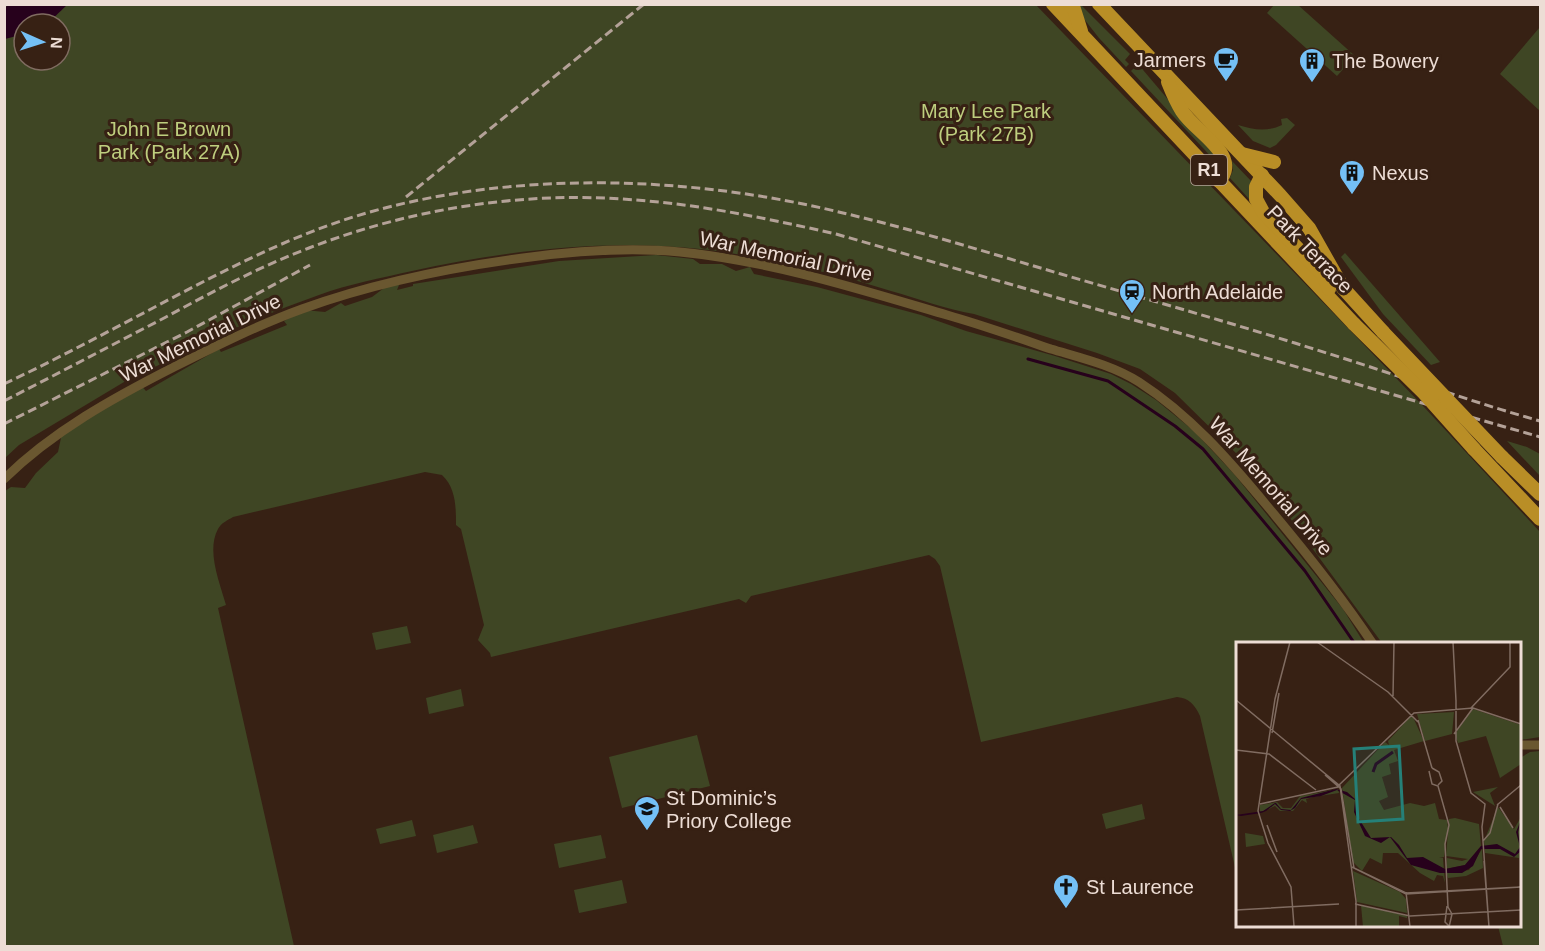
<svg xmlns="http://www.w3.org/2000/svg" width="1545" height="951" font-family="Helvetica,sans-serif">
<rect width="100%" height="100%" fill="#372114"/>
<g fill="#3f4624" fill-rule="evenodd">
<path d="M5,5H1036L1424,407L1540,532V737L1520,740V644L1382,643L1287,514C1282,496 1263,480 1250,466H1247L1243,460L1175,393L1140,369L1097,353L974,314C946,309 919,299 891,291C841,275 788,263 736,254C628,236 518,248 412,271C381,278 349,284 319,295C262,315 206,340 153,368L149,367L19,445L5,458ZM24,24H60V60H24Z"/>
<polygon points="1073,5 1081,5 1130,54 1125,60 1129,64 1126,67 1099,38"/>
<polygon points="1274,5 1298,5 1355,56 1337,76 1267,13"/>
<polygon points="1540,27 1540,111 1500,74"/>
<polygon points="1138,64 1220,161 1217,163 1131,71"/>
<path d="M1287,118L1295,125L1276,145L1270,148L1253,141L1238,125C1254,130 1267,132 1282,125L1281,119Z"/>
<polygon points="1232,161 1252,182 1249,199 1230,178 1233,170"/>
<polygon points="1345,253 1440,362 1431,365 1383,314 1341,257"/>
<path d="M656,255L693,259L700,264H722L736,271L750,267L754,274L817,287L921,315L966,331L1055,356L1111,374L1131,384L1156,400L1194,431L1234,474L1343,609L1364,643L1238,644L1237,876L1200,716C1195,705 1189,698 1177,697L981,742L940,566L935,559L929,555L751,596L746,603L739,599L491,657L490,653L478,640L484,625L461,529L456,525C456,507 456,488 442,475L425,472L233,517C228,520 221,523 218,529C206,551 220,583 226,605L218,608L294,946H5V491L11,487L25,488L36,473L58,452L62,433L138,382L146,391L219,349L221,352L287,325L284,321L304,310L325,312L341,303L345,306L372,297L388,285H399L397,290L413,286V284L559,261Z"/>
<polygon points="1507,441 1527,447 1540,454 1540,476"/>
<polygon points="407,626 411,643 376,650 372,633"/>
<polygon points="461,689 464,706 429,714 426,698"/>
<polygon points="697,735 710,786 622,808 609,757"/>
<polygon points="1540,751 1540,946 1503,946 1498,926 1520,926 1520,758 1530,752"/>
<polygon points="1142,804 1145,819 1106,829 1102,814"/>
<polygon points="412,820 416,836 380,844 376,829"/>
<polygon points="473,825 478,843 437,853 433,835"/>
<polygon points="601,835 606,858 559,868 554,844"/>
<polygon points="622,880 627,903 579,913 574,890"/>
</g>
<path fill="#27011c" d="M12,4H67V5C49,22 50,24 24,24V34L5,39V7Z"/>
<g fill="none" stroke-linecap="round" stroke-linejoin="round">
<polyline stroke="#27011c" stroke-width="3" points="1028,359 1108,381 1175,426 1203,449 1305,571 1355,644"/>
<g stroke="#6a5730" stroke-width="9">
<path d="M4,479C53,431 113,398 174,367C216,346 258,325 302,309C374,283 448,268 523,258C575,251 628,247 680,252C771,261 859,289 947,315C982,325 1016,337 1051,349C1081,358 1112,365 1139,382C1190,415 1229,460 1268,507C1305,551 1341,596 1373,644"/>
<polyline points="1520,745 1540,745"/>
</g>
<g stroke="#b98e26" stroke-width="14">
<polyline points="1053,4 1354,324"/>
<polyline points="1070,4 1074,9 1081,31"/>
<polyline points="1099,4 1280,195 1309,228 1343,288 1383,332"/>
<path d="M1168,82C1172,92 1176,102 1182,111C1195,132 1242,155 1219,181"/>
<polyline points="1242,154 1274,162"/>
<polyline points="1262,175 1256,187 1256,199 1263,212 1323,275 1329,289"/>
<polyline points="1474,449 1540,519"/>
<polyline points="1502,457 1540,494"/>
</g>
<g stroke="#b4a298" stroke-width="3" stroke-dasharray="9 4.5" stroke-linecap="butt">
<polyline points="406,197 644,4"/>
<path d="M4,384C61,357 115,328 170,299C235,265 299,232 370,212C519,170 693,176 843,213C916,230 989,253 1061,274C1146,299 1232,323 1317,350C1392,373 1465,400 1540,421"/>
<path d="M4,401C59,373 112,345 166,317C212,292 259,267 309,248C407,210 516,192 621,199C694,203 765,218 836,234L1540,437"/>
<polyline points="4,424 187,332 310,265"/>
</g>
<g stroke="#b98e26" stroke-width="14">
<polyline points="1354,324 1424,393 1474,449"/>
<polyline points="1383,332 1502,457"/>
</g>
</g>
<defs>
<symbol id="cafe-pin" viewBox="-11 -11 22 30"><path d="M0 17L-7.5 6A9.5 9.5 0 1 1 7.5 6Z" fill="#74c0f6" stroke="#372114"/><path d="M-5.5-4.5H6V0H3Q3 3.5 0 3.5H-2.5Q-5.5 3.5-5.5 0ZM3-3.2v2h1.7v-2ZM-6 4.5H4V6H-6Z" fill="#111"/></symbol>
<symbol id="building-pin" viewBox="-11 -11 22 30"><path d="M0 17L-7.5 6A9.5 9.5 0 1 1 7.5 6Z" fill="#74c0f6" stroke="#372114"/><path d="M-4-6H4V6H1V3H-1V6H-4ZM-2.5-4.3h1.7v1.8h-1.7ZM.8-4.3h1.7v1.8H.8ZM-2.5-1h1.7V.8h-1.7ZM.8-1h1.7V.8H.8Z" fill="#111"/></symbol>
<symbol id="station-pin" viewBox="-11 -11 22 30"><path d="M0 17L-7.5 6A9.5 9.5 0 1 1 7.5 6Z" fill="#74c0f6" stroke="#372114"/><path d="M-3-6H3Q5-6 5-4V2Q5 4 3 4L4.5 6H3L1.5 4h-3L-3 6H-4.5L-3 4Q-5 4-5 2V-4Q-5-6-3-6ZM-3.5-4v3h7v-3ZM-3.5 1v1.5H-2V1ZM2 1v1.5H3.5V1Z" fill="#111"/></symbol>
<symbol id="school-pin" viewBox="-11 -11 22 30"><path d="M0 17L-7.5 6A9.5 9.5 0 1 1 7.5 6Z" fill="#74c0f6" stroke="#372114"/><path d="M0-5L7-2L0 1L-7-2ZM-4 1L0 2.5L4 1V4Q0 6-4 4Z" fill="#111"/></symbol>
<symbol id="church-pin" viewBox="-11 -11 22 30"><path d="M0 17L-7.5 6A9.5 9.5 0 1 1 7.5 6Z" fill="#74c0f6" stroke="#372114"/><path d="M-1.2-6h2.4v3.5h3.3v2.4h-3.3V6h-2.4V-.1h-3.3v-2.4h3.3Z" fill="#111"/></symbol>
</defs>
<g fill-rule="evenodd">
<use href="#cafe-pin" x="1211" y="45" width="30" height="40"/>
<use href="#building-pin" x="1297" y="46" width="30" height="40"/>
<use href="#building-pin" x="1337" y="158" width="30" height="40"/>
<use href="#station-pin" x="1117" y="277" width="30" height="40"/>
<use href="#school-pin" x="632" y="794" width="30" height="40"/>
<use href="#church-pin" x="1051" y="872" width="30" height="40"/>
</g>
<g text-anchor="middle" stroke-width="6" stroke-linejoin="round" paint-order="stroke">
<rect fill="#372114" stroke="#b6a59b" stroke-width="1.5" x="1191" y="155" width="36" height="30" rx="4.5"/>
<g font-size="18" font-weight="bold" fill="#edddd5">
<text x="1209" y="176">R1</text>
</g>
<g font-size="20" fill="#edddd5" stroke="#372114" text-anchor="start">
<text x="1206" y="67" text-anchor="end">Jarmers</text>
<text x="1332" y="68">The Bowery</text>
<text x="1372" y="180">Nexus</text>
<text x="1152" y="299">North Adelaide</text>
<text x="666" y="805">St Dominic’s<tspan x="666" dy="23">Priory College</tspan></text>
<text x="1086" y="894">St Laurence</text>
</g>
<g font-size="20" fill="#bece7e" stroke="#372114">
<text x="986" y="118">Mary Lee Park<tspan x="986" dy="23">(Park 27B)</tspan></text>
<text x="169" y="136">John E Brown<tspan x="169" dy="23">Park (Park 27A)</tspan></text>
</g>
<g font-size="20" fill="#edddd5" stroke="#372114">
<text transform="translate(1310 249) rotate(46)" y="7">Park Terrace</text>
<text transform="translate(786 256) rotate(12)" y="7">War Memorial Drive</text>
<text transform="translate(200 338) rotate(-26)" y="7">War Memorial Drive</text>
<text transform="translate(1271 486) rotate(49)" y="7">War Memorial Drive</text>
</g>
</g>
<g transform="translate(1236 642)">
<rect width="285" height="285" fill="#372114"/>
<path d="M237,67L285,83V122L264,136L250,94L222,101L219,92ZM218,70L216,92L189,99L181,72ZM176,73L188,99L158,108L162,119L153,122L155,132L146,135L152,155L143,159L148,168L174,161L188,164L199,161L203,177L211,178L212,186L208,215L203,216H207L209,241L207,234L201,233L198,239L184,231L162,211H147L146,222L134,216L126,229L117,220L106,146L149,100L153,103L152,99ZM262,145L254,151L259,164L237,150ZM102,147L103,151L77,155L70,157L71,161L66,158L57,169H44L39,164L24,171V163L41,160L47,166H55L64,154ZM262,165L278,187L285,175L283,216L249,211L248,199ZM219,176L243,182L245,204L229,223L210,227L211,216L226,219L232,217L210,214L213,177ZM9,191L27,194L29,202L10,205ZM246,207L247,226L230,234L212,236L210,231L233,228ZM117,229L164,250L170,257L171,271L121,260ZM125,263L171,274V276L163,274V285H127Z" fill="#3f4624"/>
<path d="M100,147L111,150L119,157L120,172L135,196L155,195L163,203L171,216L187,215L209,227L229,223L245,204L261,202L279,212L284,205L280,190L285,178L282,190L285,209L278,215L264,207H245L237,224L226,231H204L175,223L154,195L145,201L129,194L118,170L119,158L101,148L85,154L65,157L59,166L54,169L45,168L39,162L30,169L25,171L5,174L0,173L27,169L39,161H40L45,167L55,168L65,156Z" fill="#27011c"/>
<path fill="none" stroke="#27011c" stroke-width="3" d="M137,130L140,122L157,110"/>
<path fill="none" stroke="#806c61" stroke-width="1.5" d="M54,0L39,57L22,169L32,201L55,245L58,284M81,0L152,50L182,80M217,0L220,59M157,54L158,0M0,58L104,144L120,259V285M220,58V99L235,151L249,162L246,185L253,285M235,66L274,25V0M182,78L196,126M36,91L43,51M218,92L237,66M0,108L33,112L80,148M196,126L203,130L206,139L202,143M193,129L196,142L202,144L213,183L209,202L212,265L216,272L213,285M89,133L105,147L118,226L170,251L285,245M102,144L178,71L237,66L285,82M24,162L102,145M261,163L285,143M264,165L277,186M31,183L41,210M247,199L254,191L262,162M248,219L253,285M116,225L170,252L285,245M170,250L174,285M119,262L174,274L285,268M211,264L209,280L213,284M0,268L103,262"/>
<path fill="#258078" fill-opacity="0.15" stroke="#258078" stroke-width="3" d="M163,104L167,177L122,180L118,107Z"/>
<rect width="285" height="285" fill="none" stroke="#edddd5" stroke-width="3"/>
</g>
<rect width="1545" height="951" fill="none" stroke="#edddd5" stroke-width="12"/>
<g transform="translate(42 42) rotate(93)"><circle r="28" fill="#372114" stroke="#806c61" stroke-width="1.5"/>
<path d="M0-4.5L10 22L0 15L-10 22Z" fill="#74c0f6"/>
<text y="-9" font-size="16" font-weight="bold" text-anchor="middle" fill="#edddd5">N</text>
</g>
</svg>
